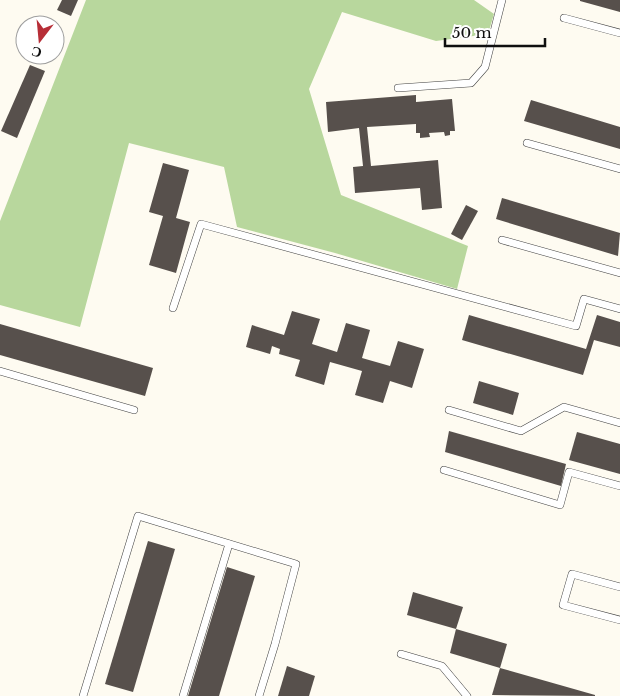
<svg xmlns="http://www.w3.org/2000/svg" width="620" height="696" font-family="'Libre Baskerville',serif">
<rect width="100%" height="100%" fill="#fefbf1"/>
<polygon fill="#b8d79d" points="86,0 474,0 494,14 488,34 436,41 342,12 309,89 341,195 468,246 457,289 335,253 237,227 224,167 129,143 80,327 0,305 0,221"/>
<g fill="#57504c">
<polygon points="62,0 78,0 71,16 57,10"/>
<polygon points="620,0 620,12 580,1 580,0"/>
<polygon points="30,65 45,71 17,138 1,131"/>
<polygon points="416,95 416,102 452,99 455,131 450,131 450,135 445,136 444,132 429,133 430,137 420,138 420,133 416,133 416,124 367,127 371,166 438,160 442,208 422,210 420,188 355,193 353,167 363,166 359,128 328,132 326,102"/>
<polygon points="531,100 620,127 620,149 524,121"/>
<polygon points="163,163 189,170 176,218 190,222 176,273 149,265 163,216 149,212"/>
<polygon points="502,198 620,233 618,256 496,219"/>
<polygon points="466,205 478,211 462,240 451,234"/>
<polygon points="292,311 320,319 312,344 337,352 346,323 370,330 362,358 390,366 398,341 424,349 412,388 390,381 383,403 355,395 362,371 330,362 324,385 295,376 300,360 279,354 280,349 272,346 270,354 246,347 252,325 284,335"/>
<polygon points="469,315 586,349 597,315 620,322 620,347 594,340 583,375 462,340"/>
<polygon points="0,324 153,368 145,396 0,355"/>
<polygon points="479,381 519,393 513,415 473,403"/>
<polygon points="449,431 566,464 561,486 445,452"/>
<polygon points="577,432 620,444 620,474 569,460"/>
<polygon points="148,541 175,549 133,692 105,684"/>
<polygon points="227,567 255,576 219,696 188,696"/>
<polygon points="413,592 463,607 456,629 407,615"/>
<polygon points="456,629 507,644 500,668 450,653"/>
<polygon points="287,666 315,676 309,696 278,696"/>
<polygon points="500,668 595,695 595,696 492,695"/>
</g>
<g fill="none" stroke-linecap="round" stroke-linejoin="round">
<defs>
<g id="lane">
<polyline points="564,18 620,33"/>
<polyline points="398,88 471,83 485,67 502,0"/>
<polyline points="527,143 620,169"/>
<polyline points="502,240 620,273"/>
<polyline points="173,308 201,224 576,326 584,299 620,309"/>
<polyline points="0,371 134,410"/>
<polyline points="449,410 521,431 564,407 620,423"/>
<polyline points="444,470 560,505 569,472 620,486"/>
<polyline points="620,587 572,574 563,605 620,620"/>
<polyline points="401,654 442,666 467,696"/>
<polyline points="83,696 138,516 296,564 275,644 259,696"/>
<polyline points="183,696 229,544"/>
</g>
</defs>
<use href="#lane" stroke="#424242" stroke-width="8"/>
<use href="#lane" stroke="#fff" stroke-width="7"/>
</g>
<g transform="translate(40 40) rotate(196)"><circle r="24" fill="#ffffff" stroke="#9f9f9f"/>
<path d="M0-4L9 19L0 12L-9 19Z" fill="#b72e37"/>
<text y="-8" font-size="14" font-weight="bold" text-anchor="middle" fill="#0f0f0f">С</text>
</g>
<path d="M445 38v8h100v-8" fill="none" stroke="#0f0f0f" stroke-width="2.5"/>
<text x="452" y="38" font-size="15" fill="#0f0f0f" stroke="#ffffff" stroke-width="4" paint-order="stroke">50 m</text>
</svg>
